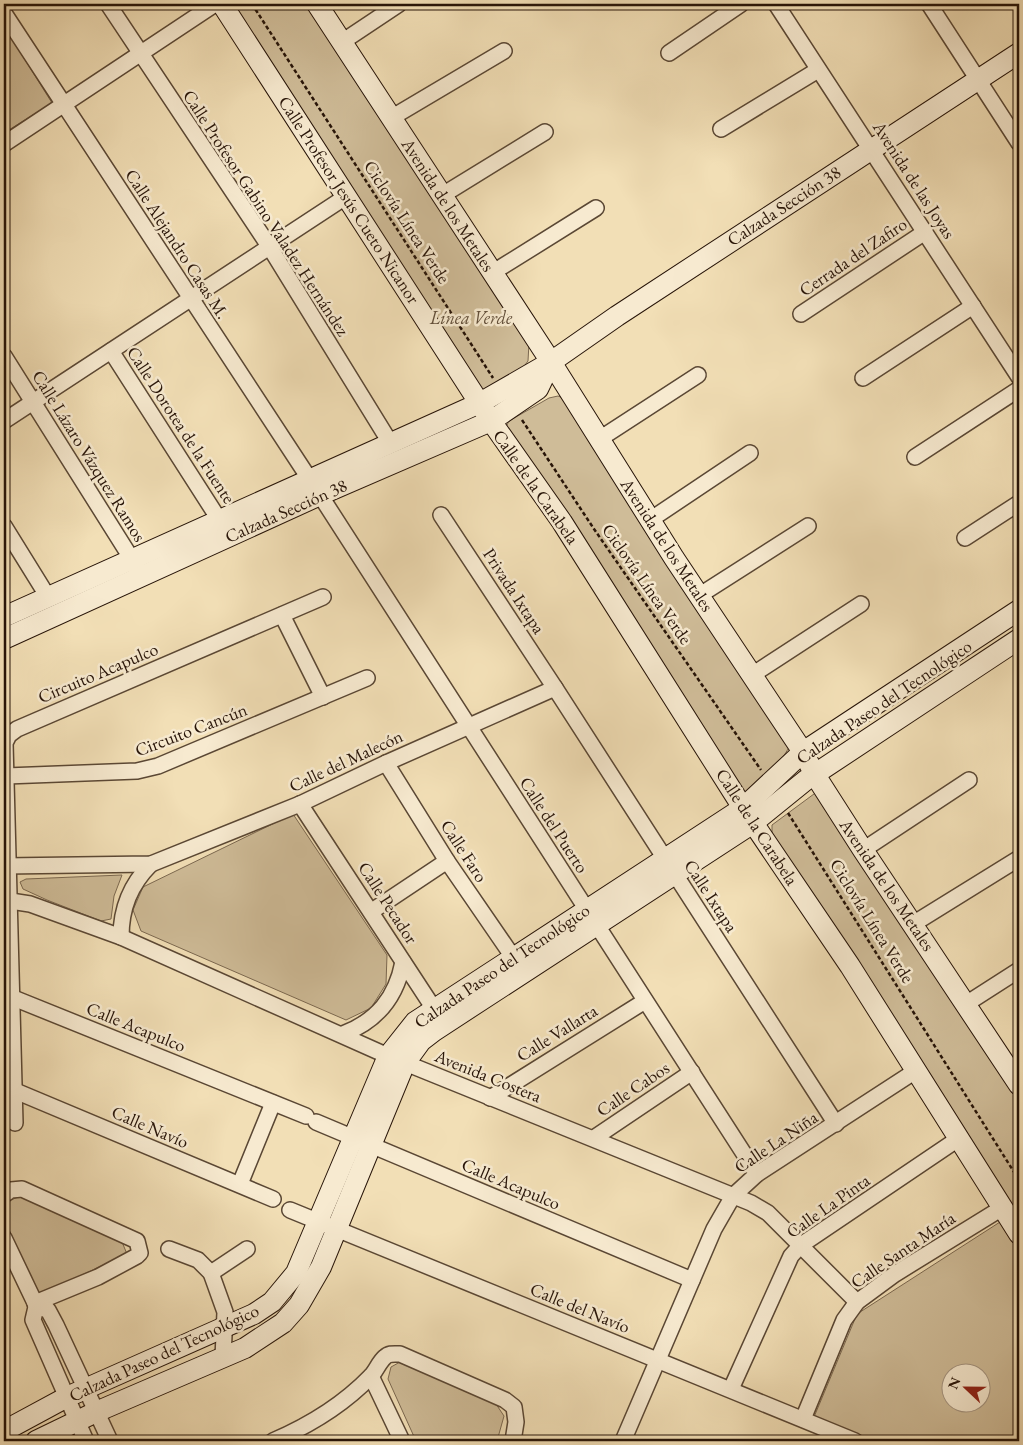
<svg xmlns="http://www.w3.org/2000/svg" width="1023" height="1445" font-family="'EB Garamond',serif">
<rect width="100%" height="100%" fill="#f2dfb6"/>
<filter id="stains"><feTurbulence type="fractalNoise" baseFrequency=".004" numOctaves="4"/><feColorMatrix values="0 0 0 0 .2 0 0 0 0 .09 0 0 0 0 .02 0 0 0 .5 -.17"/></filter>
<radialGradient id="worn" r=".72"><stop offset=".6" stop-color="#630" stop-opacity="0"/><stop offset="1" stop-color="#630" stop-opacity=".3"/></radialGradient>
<g fill="#cfbc98" stroke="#7b6850" fill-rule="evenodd">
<polygon points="228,4 310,4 529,343 528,361 522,369 481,397"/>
<polygon points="4,26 52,103 4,133"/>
<polygon points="558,396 563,398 791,744 782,759 745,797 506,427 509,421 549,398"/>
<polygon points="818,791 1019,1103 1019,1219 772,835 772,825"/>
<polygon points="293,814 387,955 386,984 371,1008 346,1020 141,931 133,910 143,887"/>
<polygon points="122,875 114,896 111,919 101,921 47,900 23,889 20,882 26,879"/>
<polygon points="21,1196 122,1242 127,1254 39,1295 4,1219 5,1202"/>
<path d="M1000,1222L1019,1252V1441H876L814,1417L857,1314ZM950,1372H980V1402H950Z"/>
<polygon points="400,1362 496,1404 504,1416 497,1441 416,1441 388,1379 391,1367"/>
</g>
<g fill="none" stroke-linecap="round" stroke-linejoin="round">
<defs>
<g id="street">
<polyline points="108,4 269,246 391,444"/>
<polyline points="776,4 1019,377"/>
<polyline points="929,4 1019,143"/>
<polyline points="4,13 320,495 757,1174"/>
<polyline points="342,42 399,4"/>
<polyline points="669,53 741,4"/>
<polyline points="391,118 504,51"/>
<polyline points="721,129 818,70"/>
<polyline points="4,144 215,4"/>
<polyline points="441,196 545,132"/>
<polyline points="492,273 596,208"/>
<polyline points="801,314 925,232"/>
<polyline points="111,351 220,521"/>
<polyline points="4,356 138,569"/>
<polyline points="863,378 973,306"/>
<polyline points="4,421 347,196"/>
<polyline points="598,440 698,375"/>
<polyline points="915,457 1019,389"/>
<polyline points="441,515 555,688 836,1124"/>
<polyline points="650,520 750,453"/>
<polyline points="4,526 48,597"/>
<polyline points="965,538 1019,503"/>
<polyline points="700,595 808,526"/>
<polyline points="282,615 323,697"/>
<polyline points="752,675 861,604"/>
<polyline points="386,763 447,861 513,957"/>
<polyline points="6,776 137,771 158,766 367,678"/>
<polyline points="300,804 440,1018"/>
<polyline points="863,850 969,780"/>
<polyline points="4,866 151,864 300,804 386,763 555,688"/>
<polyline points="4,900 30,904 121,937 388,1056 751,1203 768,1213 857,1302"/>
<polyline points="372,911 447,861"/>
<polyline points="913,924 1018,859"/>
<path d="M121,937C121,908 130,885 151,864"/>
<polyline points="11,997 306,1116"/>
<polyline points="966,1004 1019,970"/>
<path d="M343,1034C377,1021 396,998 403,962"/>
<polyline points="13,1090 273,1199"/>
<polyline points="490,1098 645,1001"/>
<polyline points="316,1122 692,1280"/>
<polyline points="15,1123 5,743 9,735 17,729 323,597"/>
<polyline points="594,1138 692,1072"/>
<polyline points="240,1184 273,1103"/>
<polyline points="4,1195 11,1190 22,1189 137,1241 140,1253 137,1256 98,1277 35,1303"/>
<polyline points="290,1210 855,1441"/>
<polyline points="4,1238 35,1303 36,1307 33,1320 86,1441"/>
<polyline points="169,1249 198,1260 211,1273 225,1312 223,1358"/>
<polyline points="211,1273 247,1249"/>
<polyline points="36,1307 48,1310 56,1325 110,1441"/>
<polyline points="371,1376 402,1441"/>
<polyline points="731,1389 791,1256 801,1245 958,1139"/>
<polyline points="803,1419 844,1320 857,1302 895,1274 1002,1208"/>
<path d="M273,1441C308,1426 344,1404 371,1376C376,1371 379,1362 385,1357C389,1353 394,1354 400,1354L505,1400L514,1407L516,1422L513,1441"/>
<polyline points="623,1441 714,1229 733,1196 757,1174 917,1070"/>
</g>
<g id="secondary">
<polyline points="222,4 491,421 562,522 743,808 850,966 1019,1234"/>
<polyline points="317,4 551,362 674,558 803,752 815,775 863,850 1019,1085"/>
<polyline points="4,617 480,403 551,362 617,316 1019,53"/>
<polyline points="4,639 320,495 491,421 538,389 551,362"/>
<polyline points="4,1431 67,1397 254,1314 272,1302 296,1273 388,1056 415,1022 743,808 803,752 1019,610"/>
<polyline points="36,1441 96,1412 245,1348 283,1323 299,1305 321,1267 405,1063 421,1041 434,1031 753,823 806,780 1019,639"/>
</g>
</defs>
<use href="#street" stroke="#5a4734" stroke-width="18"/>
<use href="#secondary" stroke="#271408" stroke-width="22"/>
<g stroke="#271408" stroke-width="2.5" stroke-dasharray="4 2.5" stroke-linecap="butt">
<polyline points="252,4 493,378"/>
<polyline points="522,420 594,529 761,770"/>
<polyline points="788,813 1019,1180"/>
</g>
<use href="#street" stroke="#f7ead0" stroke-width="15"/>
<use href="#secondary" stroke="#f7ead0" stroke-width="20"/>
</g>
<g text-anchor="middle" stroke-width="5" stroke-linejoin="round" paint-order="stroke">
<g font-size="18" fill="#271408" stroke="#f7ead0">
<text transform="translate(914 180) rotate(57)" y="6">Avenida de las Joyas</text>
<text transform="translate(349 200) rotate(57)" y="6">Calle Profesor Jesús Cueto Nicanor</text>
<text transform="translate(448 205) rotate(57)" y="6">Avenida de los Metales</text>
<text transform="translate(784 206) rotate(-33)" y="6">Calzada Sección 38</text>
<text transform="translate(266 213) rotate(57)" y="6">Calle Profesor Gabino Valadez Hernández</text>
<text transform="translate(407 222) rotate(57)" y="6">Ciclovía Línea Verde</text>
<text transform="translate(177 244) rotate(57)" y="6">Calle Alejandro Casas M.</text>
<text transform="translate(853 257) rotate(-34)" y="6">Cerrada del Zafiro</text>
<text transform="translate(181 425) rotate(57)" y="6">Calle Dorotea de la Fuente</text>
<text transform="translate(89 456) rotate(58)" y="6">Calle Lázaro Vázquez Ramos</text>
<text transform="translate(536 487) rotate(55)" y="6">Calle de la Carabela</text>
<text transform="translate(286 511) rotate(-24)" y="6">Calzada Sección 38</text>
<text transform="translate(667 545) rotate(57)" y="6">Avenida de los Metales</text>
<text transform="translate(647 584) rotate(55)" y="6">Ciclovía Línea Verde</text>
<text transform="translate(514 591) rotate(57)" y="6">Privada Ixtapa</text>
<text transform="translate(98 673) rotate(-23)" y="6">Circuito Acapulco</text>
<text transform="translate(884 702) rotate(-34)" y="6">Calzada Paseo del Tecnológico</text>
<text transform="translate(191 730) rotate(-21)" y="6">Circuito Cancún</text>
<text transform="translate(346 761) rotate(-25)" y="6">Calle del Malecón</text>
<text transform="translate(554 825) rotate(57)" y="6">Calle del Puerto</text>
<text transform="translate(757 827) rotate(57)" y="6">Calle de la Carabela</text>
<text transform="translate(464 851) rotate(57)" y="6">Calle Faro</text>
<text transform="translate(887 885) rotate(56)" y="6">Avenida de los Metales</text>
<text transform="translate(711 896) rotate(57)" y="6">Calle Ixtapa</text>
<text transform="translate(388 903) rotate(57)" y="6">Calle Pecador</text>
<text transform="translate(872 921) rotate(58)" y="6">Ciclovía Línea Verde</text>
<text transform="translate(502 966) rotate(-34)" y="6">Calzada Paseo del Tecnológico</text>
<text transform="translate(136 1027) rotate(22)" y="6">Calle Acapulco</text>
<text transform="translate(557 1033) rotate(-32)" y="6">Calle Vallarta</text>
<text transform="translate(488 1076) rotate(22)" y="6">Avenida Costera</text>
<text transform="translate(633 1089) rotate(-34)" y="6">Calle Cabos</text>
<text transform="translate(150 1127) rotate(23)" y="6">Calle Navío</text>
<text transform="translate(776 1142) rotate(-34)" y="6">Calle La Niña</text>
<text transform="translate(511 1184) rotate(23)" y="6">Calle Acapulco</text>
<text transform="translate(828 1206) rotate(-35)" y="6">Calle La Pinta</text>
<text transform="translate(903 1250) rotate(-34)" y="6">Calle Santa María</text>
<text transform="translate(580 1308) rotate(22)" y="6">Calle del Navío</text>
<text transform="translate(164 1353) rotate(-25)" y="6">Calzada Paseo del Tecnológico</text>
</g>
<g font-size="18" font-style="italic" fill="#624f3a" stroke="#f7ead0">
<text x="471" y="324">Línea Verde</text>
</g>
</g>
<rect width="1023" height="1445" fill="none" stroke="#f2dfb6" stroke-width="20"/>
<rect x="5" y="5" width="1013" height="1435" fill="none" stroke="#271408" stroke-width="2.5"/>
<rect x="10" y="10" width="1003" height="1425" fill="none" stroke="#271408"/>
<g transform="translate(966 1388) rotate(292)"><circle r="24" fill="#f7ead0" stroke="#a49480"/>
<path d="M0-4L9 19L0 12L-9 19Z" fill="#8f2418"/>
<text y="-8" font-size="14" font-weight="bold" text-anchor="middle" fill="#271408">N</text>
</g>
<rect width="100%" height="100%" filter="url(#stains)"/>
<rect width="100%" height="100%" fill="url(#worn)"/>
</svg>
